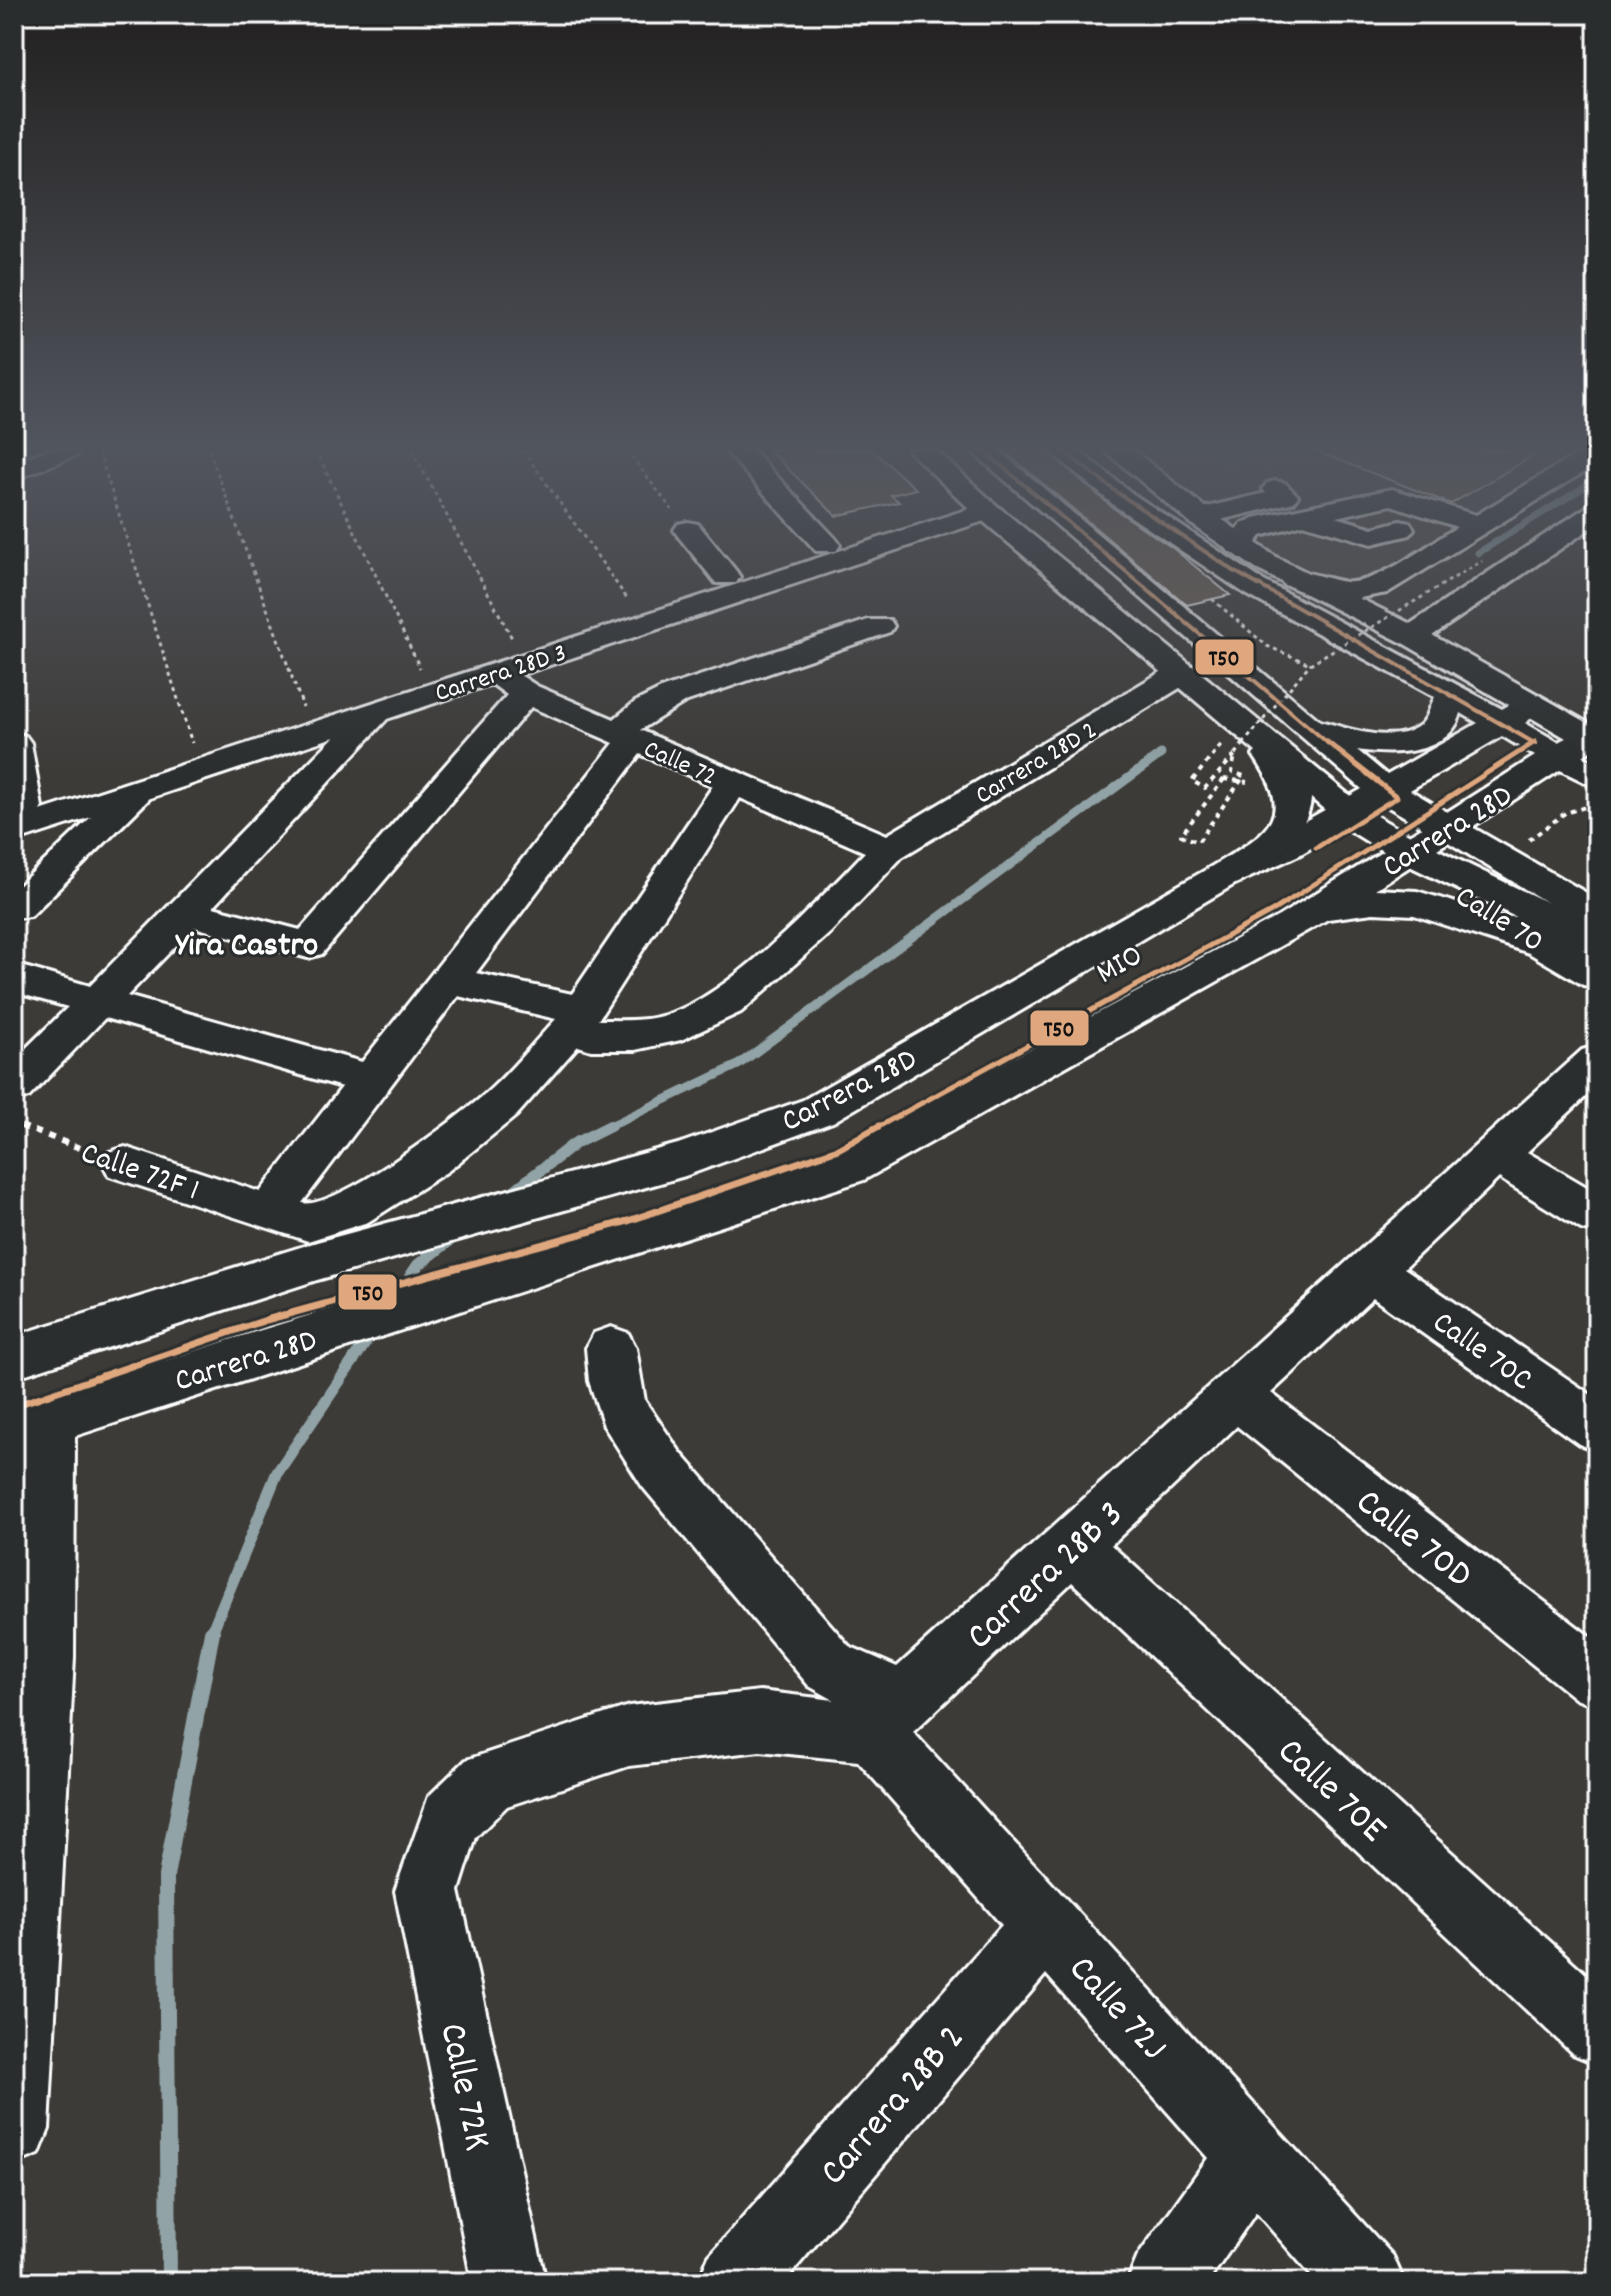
<svg xmlns="http://www.w3.org/2000/svg" width="1611" height="2296" font-family="Dekko,sans-serif">
<rect width="100%" height="100%" fill="#3d3b38"/>
<filter id="ink" filterUnits="userSpaceOnUse"><feTurbulence type="fractalNoise" baseFrequency=".0125" numOctaves="2"/><feDisplacementMap in="SourceGraphic" scale="16" xChannelSelector="R" yChannelSelector="G"/><feConvolveMatrix kernelMatrix="1 2 1 2 8 2 1 2 1" color-interpolation-filters="sRGB"/></filter>
<g filter="url(#ink)">
<polygon fill="#4e4944" points="1117,450 1597,450 1597,453 1377,587 1294,579"/>
<g fill="none" stroke-linecap="round" stroke-linejoin="round">
<polyline stroke="#91a3a6" stroke-width="7" points="1478,553 1597,479"/>
<polyline stroke="#91a3a6" stroke-width="9" points="606,1128 738,1065 1161,754"/>
<g stroke="#91a3a6" stroke-width="12">
<polyline points="509,1195 574,1144 610,1126"/>
<polyline points="395,1299 418,1265 454,1237"/>
<polyline points="211,1634 277,1473 374,1330"/>
</g>
<polyline stroke="#91a3a6" stroke-width="16" points="169,2282 166,1876 212,1632"/>
</g>
<g fill="#6a5d51" stroke="#fff" stroke-width="2">
<polygon points="769,450 872,450 916,489 891,495 899,502 836,516"/>
<polygon points="1003,450 1046,450 1113,508 1174,549 1230,595 1187,605"/>
<polygon points="1313,450 1543,450 1451,504"/>
</g>
<g fill="none" stroke-linecap="round" stroke-linejoin="round">
<polyline stroke="#504f4c" stroke-width="29" stroke-dasharray="29 14" stroke-linecap="butt" points="1220,450 1276,489"/>
<defs>
<g id="minor">
<polygon points="46,450 81,450 77,455 14,480 14,463"/>
<polygon points="725,450 752,450 836,539 840,545 836,551 816,551"/>
<path d="M970,450H998L1320,721C1348,728 1393,746 1420,725C1429,718 1429,707 1435,697L1244,593L1115,506L1049,450H1078L1133,494L1264,581L1502,709C1516,701 1526,695 1542,699L1547,706L1525,723L1558,742L1597,722V746L1583,756L1597,764V788L1560,770L1472,827L1597,899V928L1584,925L1448,842L1375,889L1417,891L1505,918C1533,910 1572,944 1597,958V988L1583,985L1529,953L1414,915L1373,913L1328,919L864,1180L75,1436L74,1657L49,2129L39,2154L14,2164V1684L22,1454L14,1457V1411L229,1340L833,1155L1279,916L1422,827L1385,805L1299,855L1235,884L833,1122L685,1176L317,1280L14,1378V1336L317,1242L678,1144L803,1100L1209,868L1273,839L1362,789ZM1461,713L1478,723L1387,775L1357,750C1392,755 1449,756 1461,713ZM1502,736L1535,756L1447,812L1410,790Z"/>
<path d="M1584,450H1597V464L1387,593L1348,600L1284,585L1280,579L1284,573C1304,568 1325,579 1346,582C1377,585 1430,543 1457,527L1391,505L1336,517L1373,528L1400,521L1410,523L1414,529L1410,535L1372,544L1303,524L1261,536L1249,552H1229L1225,546L1241,524L1254,518L1392,489L1476,515Z"/>
<polygon points="1276,481 1285,483 1298,496 1294,502 1200,525 1190,523 1187,517 1190,511 1266,493 1263,489 1267,483"/>
<path d="M987,503L996,505L1000,511L996,517L520,675L537,686L614,719L635,702L663,688L868,620H890L894,626L890,632L685,702L640,730L887,835L1171,666H1193L1198,673L1193,680L902,857L831,932L741,1012L681,1040L635,1050H591L578,1046L516,1116L448,1171L368,1222L308,1241L109,1176L103,1164L109,1152L125,1147L260,1192L342,1087L105,1018L29,1097L14,1102V1060L68,1007L14,992V964L90,986L334,737L150,798L31,916L14,918V890L91,817L14,842V819L22,817L14,815V733L26,736L31,743L42,807L40,811ZM492,684L507,695L300,930L213,907L387,719ZM531,707L614,743L362,1062L127,996L194,927L308,958L322,954ZM640,754L713,786L572,994L476,973ZM740,798L865,852C819,900 733,992 671,1013C648,1022 622,1020 598,1020ZM458,996L556,1019C532,1044 510,1073 484,1095C456,1119 335,1211 302,1203Z"/>
<polygon points="1597,504 1597,524 1423,642 1401,642 1397,636 1401,630 1588,506"/>
<polygon points="688,522 698,524 736,571 740,577 736,583 716,583 678,536 674,530 678,524"/>
<polygon points="1597,1046 1597,1086 1527,1152 1597,1193 1597,1234 1581,1229 1499,1178 1404,1268 1597,1399 1597,1451 1579,1444 1373,1298 1271,1393 1597,1642 1597,1707 1576,1699 1237,1426 1111,1545 1597,1984 1597,2064 1573,2054 1072,1582 913,1732 1393,2256 1404,2282 1317,2282 1256,2212 1208,2282 1127,2282 1138,2256 1208,2158 1046,1974 784,2282 698,2282 709,2256 1002,1925 858,1761 760,1751 629,1766 507,1806 476,1837 459,1891 546,2282 472,2282 395,1891 429,1796 466,1760 629,1706 760,1691 834,1700 809,1686 642,1486 604,1426 589,1381 586,1348 594,1333 611,1327 628,1333 636,1348 645,1401 680,1452 849,1646 897,1667 1582,1050"/>
</g>
<g id="highway">
<path d="M908,450H936L996,505L1371,813C1444,856 1522,889 1597,927V956L1397,860L1347,829L1311,798C1310,837 1248,895 1209,884L1204,876L1209,868C1266,833 1299,821 1253,755L1256,752L978,517Z"/>
<polygon points="1104,450 1133,450 1210,511 1276,557 1423,630 1597,728 1597,752 1585,749 1401,642 1256,569 1190,523"/>
</g>
</defs>
<use href="#minor" stroke="#fff" stroke-width="6"/>
<use href="#highway" stroke="#fff" stroke-width="6"/>
<g stroke="#fff" stroke-width="3" stroke-dasharray="4 4" stroke-linecap="butt">
<polyline points="209,450 303,707"/>
<polyline points="316,450 420,668"/>
<polyline points="412,450 513,640"/>
<polyline points="523,450 628,600"/>
<polyline points="627,450 672,510"/>
<polyline points="99,452 192,743"/>
<polyline points="1212,599 1267,646 1310,664"/>
</g>
<g stroke="#fff" stroke-width="4" stroke-dasharray="5 5" stroke-linecap="butt">
<polyline points="1221,745 1192,781 1205,788 1235,755"/>
<polyline points="1224,779 1247,782"/>
<polyline points="1529,840 1565,813 1589,806"/>
<polyline points="14,1124 26,1128"/>
</g>
<polyline stroke="#fff" stroke-width="6" stroke-dasharray="7 7" stroke-linecap="butt" points="21,1126 88,1151"/>
<use href="#minor" fill="#2a2d2e" fill-rule="evenodd"/>
<use href="#highway" fill="#2a2d2e" fill-rule="evenodd"/>
<polyline stroke="#fff" stroke-width="3" stroke-dasharray="4 4" stroke-linecap="butt" points="1243,744 1310,664 1482,561"/>
<polyline stroke="#fff" stroke-width="4" stroke-dasharray="5 5" stroke-linecap="butt" points="1224,779 1181,835 1198,842 1244,776 1232,772 1235,754 1245,742"/>
<defs>
<g id="bus-1-far2">
<polyline points="983,450 1329,744"/>
<polyline points="1062,450 1118,493 1234,571 1536,744"/>
</g>
<g id="bus-1-far1">
<polyline points="1316,848 1397,797 1327,742"/>
<polyline points="876,1128 1271,912 1535,742"/>
</g>
<polyline id="bus-1" points="14,1406 266,1320 628,1221 838,1149 879,1126"/>
</defs>
<use href="#bus-1-far2" stroke="#2a2d2e" stroke-width="8"/>
<use href="#bus-1-far1" stroke="#2a2d2e" stroke-width="10"/>
<use href="#bus-1" stroke="#2a2d2e" stroke-width="13"/>
<use href="#bus-1-far2" stroke="#dfa77e" stroke-width="4"/>
<use href="#bus-1-far1" stroke="#dfa77e" stroke-width="5"/>
<use href="#bus-1" stroke="#dfa77e" stroke-width="7"/>
</g>
</g>
<linearGradient id="sky" x2="0" y2="1"><stop stop-color="#22201f"/><stop offset="0.58" stop-color="#51555e"/><stop offset="1" stop-color="#51555e" stop-opacity="0"/></linearGradient>
<rect width="1611" height="771" fill="url(#sky)"/>
<g text-anchor="middle" stroke-width="6" stroke-linejoin="round" paint-order="stroke">
<g font-size="26" fill="#fff" stroke="#2a2d2e">
<text transform="translate(500 671) rotate(-18)" y="9">Carrera 28D 3</text>
<text transform="translate(681 761) rotate(24)" y="9">Calle 72</text>
<text transform="translate(1035 761) rotate(-31)" y="9">Carrera 28D 2</text>
</g>
<g font-size="32" fill="#fff" stroke="#2a2d2e">
<text transform="translate(1446 829) rotate(-32)" y="11">Carrera 28D</text>
<text transform="translate(1501 917) rotate(32)" y="11">Calle 70</text>
<text transform="translate(1118 962) rotate(-30)" y="11">MIO</text>
<text transform="translate(848 1088) rotate(-27)" y="11">Carrera 28D</text>
<text transform="translate(141 1169) rotate(19)" y="11">Calle 72F 1</text>
<text transform="translate(1484 1349) rotate(35)" y="11">Calle 70C</text>
<text transform="translate(245 1358) rotate(-17)" y="11">Carrera 28D</text>
</g>
<g font-size="34" font-weight="bold" fill="#fff" stroke="#2a2d2e">
<text x="247" y="954">Yira Castro</text>
</g>
<g font-size="38" fill="#fff" stroke="#2a2d2e">
<text transform="translate(1416 1536) rotate(38)" y="13">Calle 70D</text>
<text transform="translate(1043 1573) rotate(-43)" y="13">Carrera 28B 3</text>
<text transform="translate(1334 1788) rotate(43)" y="13">Calle 70E</text>
<text transform="translate(1120 2006) rotate(48)" y="13">Calle 72J</text>
<text transform="translate(468 2086) rotate(78)" y="13">Calle 72K</text>
<text transform="translate(890 2103) rotate(-49)" y="13">Carrera 28B 2</text>
</g>
</g>
<g stroke="#2a2d2e" stroke-width="3">
<rect x="1194" y="638" width="61" height="38" rx="8" fill="#dfa77e"/>
<rect x="1029" y="1009" width="61" height="38" rx="8" fill="#dfa77e"/>
<rect x="337" y="1273" width="61" height="38" rx="8" fill="#dfa77e"/>
</g>
<g font-size="22" text-anchor="middle" font-weight="bold" fill="#111">
<text x="1224" y="665">T50</text>
<text x="1059" y="1036">T50</text>
<text x="368" y="1300">T50</text>
</g>
<rect width="1611" height="2296" fill="none" stroke="#2a2d2e" stroke-width="48"/>
<rect x="24" y="24" width="1563" height="2248" fill="none" stroke="#fff" stroke-width="3" filter="url(#ink)"/>
</svg>
